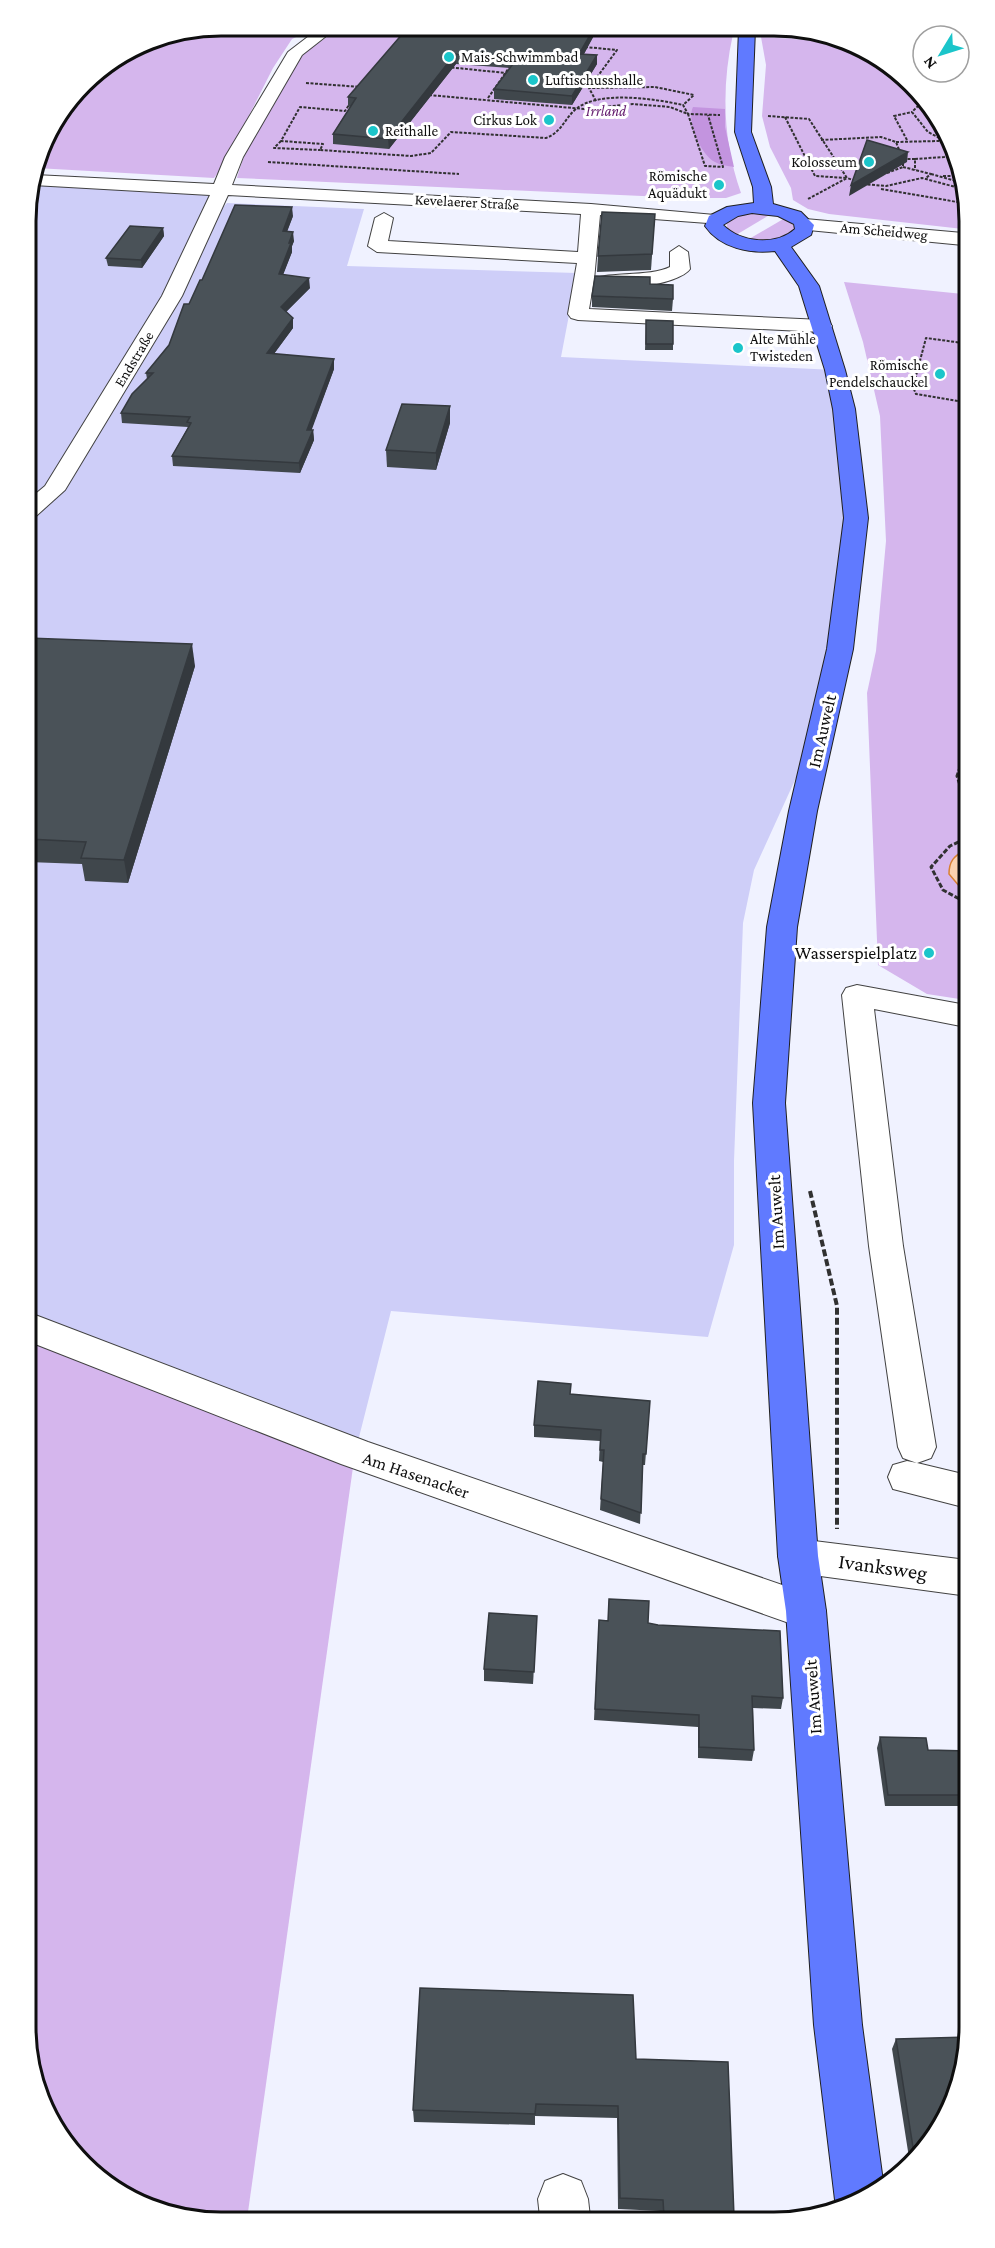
<svg xmlns="http://www.w3.org/2000/svg" width="995" height="2248" font-family="'Crimson Pro',serif">
<rect width="100%" height="100%" fill="#f0f2ff"/>
<polygon fill="#cecef8" points="33,181 219,191 209,222 227,203 364,209 347,266 577,273 561,357 835,370 856,518 835,692 754,870 743,923 734,1161 734,1245 708,1337 391,1311 355,1453 30,1327 26,208"/>
<g fill="#d5b6ed">
<polygon points="221,26 317,27 292,39 273,68 225,163 214,178 36,168 46,134 92,74 146,40"/>
<path d="M344,26L604,28L733,34C721,88 723,142 741,193L726,198H687L237,178C246,144 275,85 299,59C310,46 330,36 344,26Z"/>
<polygon points="761,37 838,42 903,74 937,112 963,170 963,229 829,214 808,209 793,200 791,188 770,147 762,116 766,65"/>
<polygon points="754,213 771,214 736,235 728,230 726,222 737,216"/>
<path d="M785,218L794,226V230C780,240 766,241 749,239Z"/>
<polygon points="844,282 963,294 966,1000 927,994 878,965 867,693 876,651 886,541 880,416 863,342"/>
<polygon points="30,1343 355,1453 247,2219 183,2219 92,2174 52,2125 32,2078"/>
</g>
<path fill="#c394df" d="M693,107L725,109V127L734,167C728,166 720,165 715,162C701,155 686,121 693,107Z"/>
<polygon fill="#cebfe4" points="761,29 812,29 838,42 760,37"/>
<path fill="#fbd2b0" stroke="#d88132" stroke-width="1.5" d="M965,850V893L949,874C949,861 954,856 965,850Z"/>
<g fill="none" stroke-linecap="round" stroke-linejoin="round">
<defs>
<g id="minor">
<path d="M322,26H339L302,55L243,157L232,185L591,204L715,215L721,216L724,220L721,224L600,215L594,280C600,272 651,277 670,267V252L679,246L688,252L690,269C679,285 605,296 594,280L589,309L822,320L829,322L832,326L829,330L822,332L578,320L571,318L568,314L577,263L377,252L368,246L375,218L384,213L393,218L388,241L578,252L581,214L228,195L182,296L65,490L35,517L27,519V501L45,486L162,296L210,195L33,185L35,175L214,184L225,157L288,52Z"/>
<polygon points="805,219 963,233 963,245 798,229 796,225"/>
<polygon points="857,985 966,1005 966,1027 874,1009 903,1246 936,1447 931,1458 917,1463 967,1475 967,1508 893,1489 888,1477 893,1465 907,1461 917,1463 903,1458 898,1447 869,1246 842,995 846,988"/>
<polygon points="30,1313 368,1442 820,1598 826,1611 820,1624 806,1629 341,1464 30,1342"/>
<polygon points="798,1539 967,1560 968,1596 798,1573 784,1568 778,1556 784,1544"/>
<polygon points="563,2174 581,2181 588,2199 590,2217 540,2217 538,2199 545,2181"/>
</g>
<path id="major" d="M739,29H755L751,132L771,187L773,204L801,212L814,225L811,235L791,247L819,286L845,370L855,409L868,518L853,649L817,811L797,927L785,1103L818,1556L826,1611L862,2025L884,2189L839,2210L835,2200L814,2025L786,1611L778,1556L753,1103L767,927L789,811L827,649L844,518L833,409L825,370L799,286L775,251C750,254 720,248 705,226L709,216L727,207L754,203L753,187L735,132ZM752,213L778,216L794,224L795,229C776,246 741,243 723,225L738,216Z"/>
</defs>
<use href="#minor" stroke="#424242" stroke-width="2"/>
<use href="#major" stroke="#202020" stroke-width="2"/>
<g stroke="#313131" stroke-width="2" stroke-dasharray="3 1.5" stroke-linecap="butt">
<polyline points="585,47 617,50 589,88"/>
<polyline points="447,67 506,73"/>
<polyline points="306,83 361,87"/>
<polyline points="429,95 584,109 633,104 670,107 688,114 705,166 723,167 708,115"/>
<polyline points="488,98 511,65"/>
<polyline points="925,99 912,112 928,132 951,144"/>
<polyline points="596,101 589,88 655,87 694,95 683,105"/>
<path d="M351,102L345,111L300,107L281,141L323,144L320,150L411,156L431,153L451,132L546,138C562,132 564,119 576,109C599,90 655,99 683,105L688,114L720,115"/>
<polyline points="768,116 809,119 847,178 856,181"/>
<polyline points="785,117 815,176 847,178 808,199"/>
<polyline points="821,140 881,137 896,142 900,152"/>
<polyline points="907,140 894,116 912,112"/>
<polyline points="281,141 274,148 320,150"/>
<polyline points="896,142 939,141"/>
<polyline points="903,159 915,159 915,170"/>
<polyline points="915,159 944,157 955,153"/>
<polyline points="268,162 459,174"/>
<polyline points="903,167 931,174 926,178"/>
<polyline points="887,173 903,167 903,159"/>
<polyline points="931,174 963,183"/>
<polyline points="943,176 963,176"/>
<polyline points="863,184 886,186 922,178 963,189"/>
<polyline points="881,189 963,203"/>
<polyline points="963,343 926,338 913,387 916,394 964,402"/>
</g>
<g stroke="#313131" stroke-width="3" stroke-dasharray="5 2" stroke-linecap="butt">
<polyline points="965,753 957,776 965,800"/>
<polyline points="965,839 950,846 931,867 943,890 965,902"/>
</g>
<polyline stroke="#313131" stroke-width="4" stroke-dasharray="7 3" stroke-linecap="butt" points="810,1191 837,1306 837,1529"/>
<use href="#minor" fill="#fff" fill-rule="evenodd"/>
<use href="#major" fill="#607aff" fill-rule="evenodd"/>
</g>
<g fill="#40474c">
<polygon points="598,28 584,54 597,64 572,105 494,99 494,89 510,68 456,64 389,149 333,144 333,134 350,107 348,106 348,97 429,34"/>
<polygon points="700,28 719,29 719,30"/>
<polygon points="655,214 651,270 597,272 598,256"/>
<polygon points="293,216 287,231 294,241 292,246 292,252 283,274 310,288 286,312 293,328 274,354 334,359 334,369 311,430 313,430 314,440 300,473 173,466 172,456 188,427 122,423 121,413 147,379 146,373 169,345 189,304 202,280"/>
<polygon points="163,228 164,236 142,268 108,266 106,258"/>
<polygon points="592,296 673,299 672,311 592,307"/>
<polygon points="646,320 673,344 673,350 645,350"/>
<polygon points="450,406 450,423 436,470 387,467 386,450"/>
<polygon points="27,638 195,666 128,883 85,881 82,864 28,862"/>
<polygon points="571,1394 650,1401 645,1465 643,1465 640,1524 600,1510 603,1462 599,1461 600,1441 534,1437 534,1425"/>
<polygon points="609,1599 648,1623 783,1698 781,1709 753,1708 754,1750 752,1761 698,1758 698,1727 594,1720 599,1620 608,1620"/>
<polygon points="537,1616 533,1684 484,1681 484,1669"/>
<polygon points="880,1737 928,1750 968,1751 968,1806 885,1806 877,1748"/>
<polygon points="969,1937 969,1951 967,1941"/>
<polygon points="896,2039 929,2146 910,2164 892,2049"/>
<polygon points="636,2059 734,2216 661,2217 661,2211 618,2209 617,2118 535,2116 535,2125 414,2122 413,2110"/>
</g>
<g fill="#34393e">
<polygon points="594,28 598,28 579,63 579,54"/>
<polygon points="455,54 456,64 389,149 388,139"/>
<polygon points="597,55 597,64 572,105 572,96"/>
<polygon points="908,152 907,162 849,196 851,185"/>
<polygon points="292,207 293,216 284,240 283,231"/>
<polygon points="163,228 164,236 142,268 141,260"/>
<polygon points="293,232 294,241 292,246 292,252 280,283 279,274"/>
<polygon points="309,278 310,288 282,316 281,307"/>
<polygon points="293,318 293,328 267,363 267,353"/>
<polygon points="334,359 334,369 308,440 307,430"/>
<polygon points="450,406 450,423 436,470 436,453"/>
<polygon points="313,430 314,440 300,473 299,463"/>
<polygon points="192,644 195,666 128,883 124,860"/>
</g>
<g fill="#4a5258" stroke="#34393e" stroke-width="1.5">
<polygon points="434,27 594,28 579,54 597,55 572,96 494,89 516,60 455,54 388,139 333,134 356,98 348,97 404,32 429,34"/>
<polygon points="867,140 908,152 851,185"/>
<polygon points="235,205 292,207 283,231 293,232 289,243 291,243 279,274 309,278 281,307 293,318 267,353 334,359 307,430 313,430 299,463 172,456 191,423 187,422 190,417 121,413 132,394 153,373 146,373 169,345 184,304 189,304 200,280 202,280"/>
<polygon points="602,212 655,214 652,254 598,256"/>
<polygon points="130,226 163,228 141,260 106,258"/>
<polygon points="595,276 650,277 650,284 673,285 673,299 592,296"/>
<polygon points="646,320 673,321 673,344 646,344"/>
<polygon points="402,404 450,406 436,453 386,450"/>
<polygon points="27,638 192,644 124,860 81,858 86,842 28,839"/>
<polygon points="538,1381 571,1384 570,1394 650,1401 646,1454 643,1454 641,1513 601,1499 604,1450 600,1450 601,1430 534,1425"/>
<polygon points="609,1599 649,1601 648,1623 658,1625 780,1631 783,1698 752,1696 754,1750 699,1747 699,1715 595,1709 599,1620 608,1621"/>
<polygon points="489,1613 537,1616 534,1672 484,1669"/>
<polygon points="880,1737 926,1738 928,1750 968,1751 968,1795 888,1795"/>
<polygon points="420,1988 633,1995 636,2059 728,2062 734,2216 664,2217 663,2200 620,2198 618,2106 536,2104 535,2114 413,2110"/>
<polygon points="968,2037 969,2042 955,2102 929,2146 915,2160 896,2039"/>
</g>
<g fill="#1bc5ca" stroke="#fff" stroke-width="2">
<circle cx="449" cy="57" r="6"/>
<circle cx="533" cy="80" r="6"/>
<circle cx="549" cy="120" r="6"/>
<circle cx="373" cy="131" r="6"/>
<circle cx="869" cy="162" r="6"/>
<circle cx="719" cy="185" r="6"/>
<circle cx="738" cy="348" r="6"/>
<circle cx="940" cy="374" r="6"/>
<circle cx="929" cy="953" r="6"/>
</g>
<g text-anchor="middle" stroke-width="6" stroke-linejoin="round" paint-order="stroke">
<g font-size="15" fill="#0f0f0f" stroke="#fff" text-anchor="start">
<text x="461" y="62">Mais-Schwimmbad</text>
<text x="545" y="85">Luftischusshalle</text>
<text x="537" y="125" text-anchor="end">Cirkus Lok</text>
<text x="385" y="136">Reithalle</text>
<text x="857" y="167" text-anchor="end">Kolosseum</text>
<text x="707" y="181" text-anchor="end">Römische<tspan x="707" dy="17">Aquädukt</tspan></text>
<text x="750" y="344">Alte Mühle<tspan x="750" dy="17">Twisteden</tspan></text>
<text x="928" y="370" text-anchor="end">Römische<tspan x="928" dy="17">Pendelschauckel</tspan></text>
</g>
<g font-size="15" font-style="italic" fill="#62196c" stroke="#fff">
<text x="606" y="116">Irrland</text>
</g>
<g font-size="15" fill="#0f0f0f" stroke="#fff">
<text transform="translate(467 202) rotate(3)" y="5">Kevelaerer Straße</text>
<text transform="translate(884 231) rotate(5)" y="5">Am Scheidweg</text>
<text transform="translate(134 359) rotate(-59)" y="5">Endstraße</text>
</g>
<g font-size="18" fill="#0f0f0f" stroke="#fff">
<text transform="translate(822 731) rotate(-77)" y="6">Im Auwelt</text>
<text transform="translate(776 1212) rotate(-93)" y="6">Im Auwelt</text>
<text transform="translate(416 1475) rotate(19)" y="6">Am Hasenacker</text>
<text transform="translate(813 1697) rotate(-94)" y="6">Im Auwelt</text>
</g>
<g font-size="18" fill="#0f0f0f" stroke="#fff" text-anchor="end">
<text x="917" y="959">Wasserspielplatz</text>
</g>
<g font-size="21" fill="#0f0f0f" stroke="#fff">
<text transform="translate(883 1567) rotate(8)" y="7">Ivanksweg</text>
</g>
</g>
<path d="M0 0H995V2248H0ZM221 36H774A185 185 0 0 1 959 221V2027A185 185 0 0 1 774 2212H221A185 185 0 0 1 36 2027V221A185 185 0 0 1 221 36Z" fill="#fff" fill-rule="evenodd"/>
<path fill="none" stroke="#0f0f0f" stroke-width="3" d="M221 36H774A185 185 0 0 1 959 221V2027A185 185 0 0 1 774 2212H221A185 185 0 0 1 36 2027V221A185 185 0 0 1 221 36Z"/>
<g transform="translate(941 54) rotate(232)"><circle r="28" fill="#ffffff" stroke="#9f9f9f" stroke-width="1.5"/>
<path d="M0-4.5L10 22L0 15L-10 22Z" fill="#1bc5ca"/>
<text y="-9" font-size="16" font-weight="bold" text-anchor="middle" fill="#0f0f0f">N</text>
</g>
</svg>
